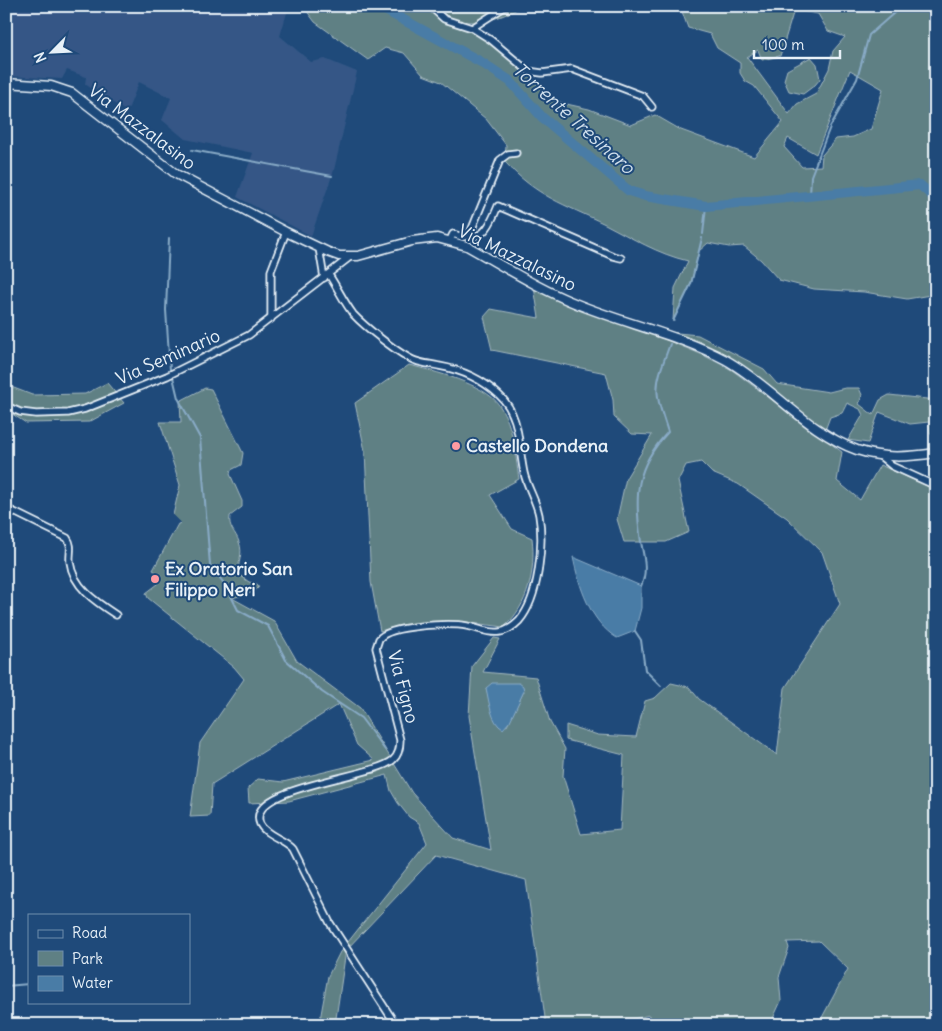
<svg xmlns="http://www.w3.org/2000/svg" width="942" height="1031" font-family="Delius,sans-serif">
<rect width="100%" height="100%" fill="#1f4a7a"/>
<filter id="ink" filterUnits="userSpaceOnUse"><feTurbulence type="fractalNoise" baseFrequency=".02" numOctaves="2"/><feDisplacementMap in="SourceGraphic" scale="10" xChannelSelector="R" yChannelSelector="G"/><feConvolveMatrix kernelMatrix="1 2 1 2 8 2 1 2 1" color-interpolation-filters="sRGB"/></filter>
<g filter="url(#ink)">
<polygon fill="#345786" points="6,6 289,6 280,36 311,62 325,59 357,72 334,170 311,236 237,197 253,153 185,139 162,120 171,98 139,82 127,112 85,84 86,77 67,70 62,79 6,76"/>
<g fill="#5f8084" stroke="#a4b8be" fill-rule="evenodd">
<path d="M303,6H426L438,18L473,32L507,56L524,69L544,92L562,103L589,109L631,125L655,115L681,130L754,157L783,122L754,86L745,81L740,73V63L717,48L710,34L688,28L680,6H936V294L907,299L864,292L814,289L779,280L761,260L744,246L729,247L708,243L699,251L691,284L673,321L675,288L688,261C658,254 632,238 605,224C564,204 537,197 505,162L506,145L486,119L441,82L423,75L404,53L385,48L368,60L315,22ZM794,10L818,14L828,31L845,37L833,51L829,69L816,94L797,104L789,114L747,57L758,50L762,60L780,56ZM850,70L883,89L871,129L853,137L836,139L822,155L821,166L802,167L784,147L788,138L816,154Z"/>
<path d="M434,6H523C494,22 461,32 434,6Z"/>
<polygon points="811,57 817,64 820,79 815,85 803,94 789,91 784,80 787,70"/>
<path d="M534,287L578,309L664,339L703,355L732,370L842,452L837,481L860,500L880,465L936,490V1025H818L848,969L819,941L787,942L789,948L779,977L781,1001L770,1025H650L649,1015L610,1025H546L526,880L436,855L346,950L335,1025H319L328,976L340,952L427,843L419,823L409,817L398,803L391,791L387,775L289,801L249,803L248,788L258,779L283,782L374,760L357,745L339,704L212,784L210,816L190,817L200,743L244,679L234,667L148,598L146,593L158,584L161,575L153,570L178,524L181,523L173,515L180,485L160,422H181L180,401L205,388L211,389L243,453L241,465L231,470L230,474L242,501V507L230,516C228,528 236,532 239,542C244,554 237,564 238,574L249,582L257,584L259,587L254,592L232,598L274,621L297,661L360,708L412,793L453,838L491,850L469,716L472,666L494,638L500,639L483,672L536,677L550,722L565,749L563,776L581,834L620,830L624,755L566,740V725L598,735L636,737L645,701L655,698L671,683L689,687L699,699L777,755L785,688L840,604L822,552L787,518L738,484L712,473L701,462L686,465L678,481L689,532L666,542H624L617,519L626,478L652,435L632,434L614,417L613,400L606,373L492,350L484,317L491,309L539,318ZM486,688L524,691L507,726L495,719Z"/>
<polygon points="668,332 698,335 764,369 777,384 829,392 845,388 859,388 862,395 859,404 873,415 880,400 889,395 936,400 936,442 930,433 929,422 910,424 879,412 868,443 848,440 863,415 860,409 847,403 842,413 830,417 825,430 758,378"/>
<path d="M409,365C433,371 485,384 499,405C514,426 515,454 519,479L490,495L512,529L532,538C536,571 528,606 504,627C461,621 422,618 380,631L371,582L365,451L355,403Z"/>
<polygon points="107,383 124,403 89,422 26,423 6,410 6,385 32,395 85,394"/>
</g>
<g fill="#497ca6" stroke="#89abc7">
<path d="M573,557L641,586V608L635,631L617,638C590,622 579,586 573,557Z"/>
<path d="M492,683H519L523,686L524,691L510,721L503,729C491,723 489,701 486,688Z"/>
</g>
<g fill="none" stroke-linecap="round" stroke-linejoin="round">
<g stroke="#89abc7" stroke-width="2">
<polyline points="192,150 332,176"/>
<polyline points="810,197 811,176 830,127 857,79 869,35 902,6"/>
<polyline points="703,234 706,206"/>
<polyline points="169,238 166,310 170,370"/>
<polyline points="673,321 691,284 702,238"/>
<polyline points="173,377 178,398 200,438 210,565 226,586 238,610 268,626 286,660 322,692 361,718 385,750"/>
<path d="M641,586C648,571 644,558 641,542C634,496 635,467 668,432C653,387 654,388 670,344"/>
<polyline points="635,631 641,640 645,670 661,686"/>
<path d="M936,739C928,748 928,761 930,773L936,778"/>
<polyline points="936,806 936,815"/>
<polyline points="6,986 29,984"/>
</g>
<polyline stroke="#497ca6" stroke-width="10" points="378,6 481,62 510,81 542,117 629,191 645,196 706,206 920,185 936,199"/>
<defs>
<g id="street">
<polyline points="430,6 444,19 472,28 491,40 528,71 542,73 572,69 643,96 652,107"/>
<polyline points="472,28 506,6"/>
<path d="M469,236C485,240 493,218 498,206L613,256L621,258"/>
<polyline points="450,240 453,234 463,237 469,236 500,160 508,154 516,153"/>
<polyline points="319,248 324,278"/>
<path d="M329,275C337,287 344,302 353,314C364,326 401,356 416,361C424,364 431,364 439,366C462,370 482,379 499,395C521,415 518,446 524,473C527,487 536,500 539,515C544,544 539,598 519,621C514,626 507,631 500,632C489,634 478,628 467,626C450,623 389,625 379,639L376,648L400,740C400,748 399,755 393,760C373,778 244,786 260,824C266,836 285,839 293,849L330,923L396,1025"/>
<polyline points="271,319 271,271 286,232"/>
<polyline points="6,406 20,412 36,414 68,413 85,409 167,376 249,335 350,257"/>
<polyline points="880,456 892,466 936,486"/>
<path d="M6,508L67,538C73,546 69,553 70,562C73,587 96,602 116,615"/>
</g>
<path id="secondary" d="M6,83L51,86L72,93L176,174L286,232L328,252L339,256H358L412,241L437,238L467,246C503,266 539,289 577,304C626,324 680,335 726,360C772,386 807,432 857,450C884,459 908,457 936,453"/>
</defs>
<use href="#street" stroke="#e8f1f8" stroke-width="9"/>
<use href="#secondary" stroke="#e8f1f8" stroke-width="11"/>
<use href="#street" stroke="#1f4a7a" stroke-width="5.5"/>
<use href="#secondary" stroke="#1f4a7a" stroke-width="8"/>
</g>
</g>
<g fill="#ff9aa2" stroke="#1f4a7a" stroke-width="2">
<circle cx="456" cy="446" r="5"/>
<circle cx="155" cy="579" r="5"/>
</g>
<g text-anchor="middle" stroke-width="4" stroke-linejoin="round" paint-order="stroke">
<g font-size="18" fill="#e8f1f8" stroke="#1f4a7a">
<text transform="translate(142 127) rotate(37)" y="6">Via Mazzalasino</text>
<text transform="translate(517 258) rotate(26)" y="6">Via Mazzalasino</text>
<text transform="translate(168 357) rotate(-24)" y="6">Via Seminario</text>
<text transform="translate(403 687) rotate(75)" y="6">Via Figno</text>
</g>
<g font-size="18" font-weight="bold" fill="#e8f1f8" stroke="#1f4a7a" text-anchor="start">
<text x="466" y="452">Castello Dondena</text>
<text x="165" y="575">Ex Oratorio San<tspan x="165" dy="21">Filippo Neri</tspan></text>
</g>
<g font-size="19" font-style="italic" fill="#d0dfec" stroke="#1f4a7a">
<text transform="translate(574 118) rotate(42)" y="7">Torrente Tresinaro</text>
</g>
</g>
<rect width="942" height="1031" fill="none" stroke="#1f4a7a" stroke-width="25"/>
<rect x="12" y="12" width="917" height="1006" fill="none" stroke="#e8f1f8" stroke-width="2" filter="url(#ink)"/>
<rect x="28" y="914" width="162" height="90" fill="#1f4a7a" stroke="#6f8dac"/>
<rect x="38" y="930" width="25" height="8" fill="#1f4a7a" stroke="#6f8dac"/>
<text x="72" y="938" font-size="15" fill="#e8f1f8">Road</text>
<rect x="38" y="951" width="25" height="15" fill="#5f8084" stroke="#6f8dac"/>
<text x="72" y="964" font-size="15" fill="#e8f1f8">Park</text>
<rect x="38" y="976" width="25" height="15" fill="#497ca6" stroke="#6f8dac"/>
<text x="72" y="988" font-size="15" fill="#e8f1f8">Water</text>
<g transform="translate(52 52) rotate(246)" stroke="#1f4a7a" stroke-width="4" paint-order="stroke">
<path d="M0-4L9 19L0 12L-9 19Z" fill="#e8f1f8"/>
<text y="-8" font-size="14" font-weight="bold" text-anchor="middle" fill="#e8f1f8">N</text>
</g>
<path d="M754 50v8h86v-8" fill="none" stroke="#e8f1f8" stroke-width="2.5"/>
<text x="762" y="50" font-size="15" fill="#e8f1f8" stroke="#1f4a7a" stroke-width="4" paint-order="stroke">100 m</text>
</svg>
